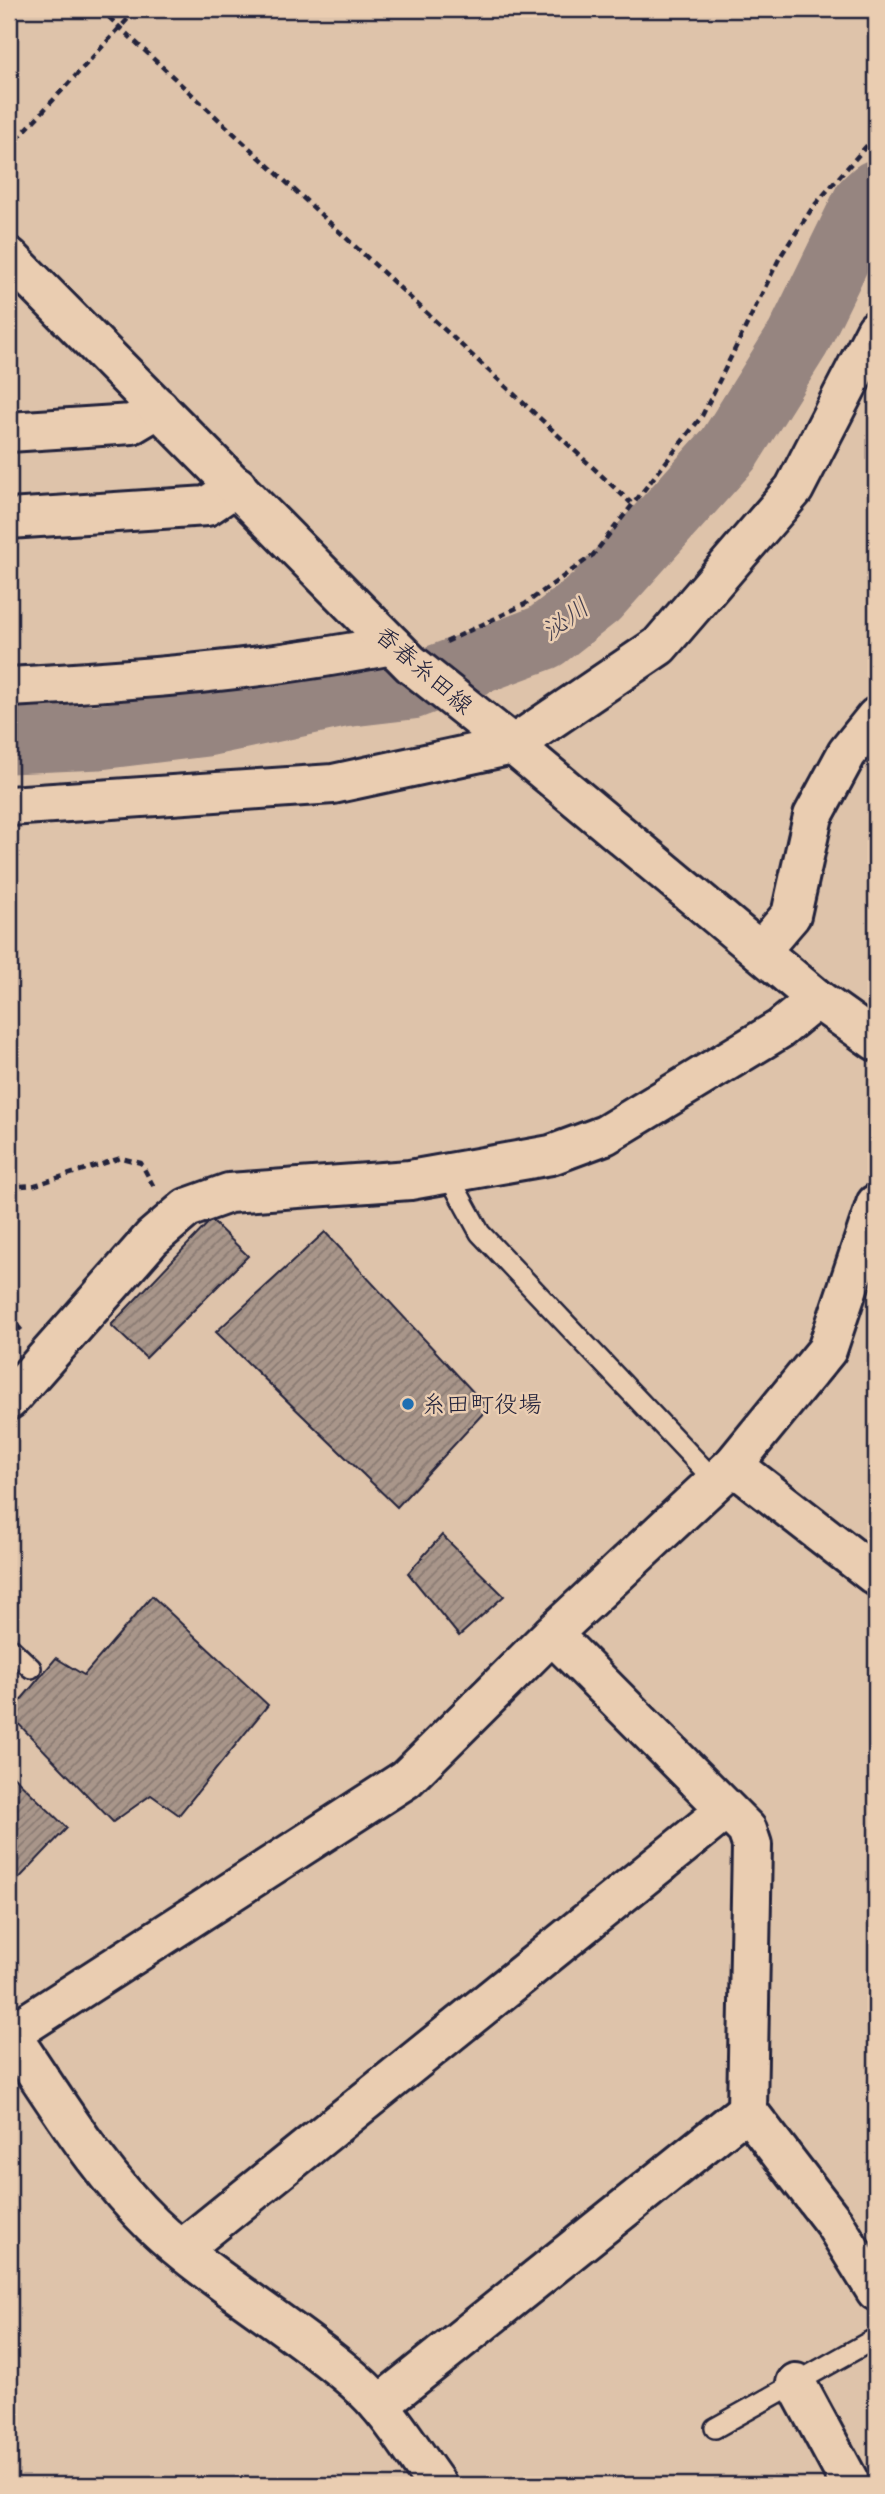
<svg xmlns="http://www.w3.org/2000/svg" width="885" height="2494" font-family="'Architects Daughter','Klee One',sans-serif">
<defs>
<pattern id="building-hatch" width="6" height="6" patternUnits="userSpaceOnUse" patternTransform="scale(1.75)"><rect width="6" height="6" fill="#a9968a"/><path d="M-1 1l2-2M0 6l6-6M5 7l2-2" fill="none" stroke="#897a72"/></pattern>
</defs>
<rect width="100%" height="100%" fill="#dec3aa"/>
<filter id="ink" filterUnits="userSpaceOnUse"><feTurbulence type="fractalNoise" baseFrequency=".0143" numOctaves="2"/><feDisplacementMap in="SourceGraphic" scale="14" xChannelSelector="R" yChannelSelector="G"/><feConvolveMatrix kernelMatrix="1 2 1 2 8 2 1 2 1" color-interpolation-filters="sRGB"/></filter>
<g filter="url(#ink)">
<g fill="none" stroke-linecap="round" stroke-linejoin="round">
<polyline stroke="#968580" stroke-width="65" points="9,741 99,737 206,724 343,695 411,687 545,637 596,597 729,449 798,339 865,202 876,192"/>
</g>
<g fill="url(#building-hatch)" stroke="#22223b" stroke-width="2">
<polygon points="211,1220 248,1256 146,1358 111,1325"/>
<polygon points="325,1232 488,1408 397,1507 216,1332"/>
<polygon points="442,1535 504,1596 459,1636 408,1573"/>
<polygon points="152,1596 268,1705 179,1815 151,1795 113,1822 9,1714 56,1658 84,1675"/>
<polygon points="9,1772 67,1828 9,1889"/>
</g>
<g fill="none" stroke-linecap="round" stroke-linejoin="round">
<defs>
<g id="lane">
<polyline points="447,1173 480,1233 715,1481"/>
<polyline points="9,1647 31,1668"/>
<polyline points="715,2428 876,2338"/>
</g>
<g id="street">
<polyline points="9,432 132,424 159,408"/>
<polyline points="9,519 207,506 237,486"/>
<path d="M9,687C138,680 265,670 392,645"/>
<polyline points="9,806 333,784 513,745"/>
<polyline points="760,951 791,915 813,816 847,753 876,717"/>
<polyline points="9,1400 152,1238 187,1208 229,1193 410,1180 551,1155 605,1135 780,1029 817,999"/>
<polyline points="733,1465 876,1576"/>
<polyline points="552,1634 747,1830 752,1845 747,2110 834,2223 876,2291"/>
<path d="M10,2034C55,2099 96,2170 153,2225C215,2284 291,2325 355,2381C388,2409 411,2450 437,2485"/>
<polyline points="182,2249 726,1810"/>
<polyline points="796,2383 851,2485"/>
<polyline points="379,2405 747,2110"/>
</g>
<g id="secondary">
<polyline points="9,257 411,664 513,745 817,999 876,1041"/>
<polyline points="513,745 659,646 794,489 876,330"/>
<polyline points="9,2035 406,1779 552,1634 733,1465 827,1350 876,1204"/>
</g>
</defs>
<use href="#lane" stroke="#22223b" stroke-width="24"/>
<use href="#street" stroke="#22223b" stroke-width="44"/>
<use href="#secondary" stroke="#22223b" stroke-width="44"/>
<g stroke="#22223b" stroke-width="4.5" stroke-dasharray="7 5" stroke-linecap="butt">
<polyline points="100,9 631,503"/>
<polyline points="9,148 137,9"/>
<polyline points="446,642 525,604 593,555 702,416 780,257 813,207 876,135"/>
<polyline points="9,1187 35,1185 121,1158 141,1163 155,1189"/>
<polyline points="9,1316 22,1331"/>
</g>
<use href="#lane" stroke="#eacdb1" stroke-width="19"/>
<use href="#street" stroke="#eacdb1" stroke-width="38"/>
<use href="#secondary" stroke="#eacdb1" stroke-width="38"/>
</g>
</g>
<circle fill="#1f6fb2" stroke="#eacdb1" stroke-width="2.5" cx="408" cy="1404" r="7"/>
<g text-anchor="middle" stroke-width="5" stroke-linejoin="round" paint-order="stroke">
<g font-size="24" fill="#22223b" stroke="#eacdb1">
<text transform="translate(424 670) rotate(41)" y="8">香春糸田線</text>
</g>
<g font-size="24" fill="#22223b" stroke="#eacdb1" text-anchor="start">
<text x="422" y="1412">糸田町役場</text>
</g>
<g font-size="26" font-style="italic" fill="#454050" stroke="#eacdb1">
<text transform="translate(565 619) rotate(-36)" y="9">泌川</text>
</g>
</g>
<rect width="885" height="2494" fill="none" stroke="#eacdb1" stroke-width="35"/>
<rect x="18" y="18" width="850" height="2459" fill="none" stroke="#22223b" stroke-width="2.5" filter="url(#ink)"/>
</svg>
